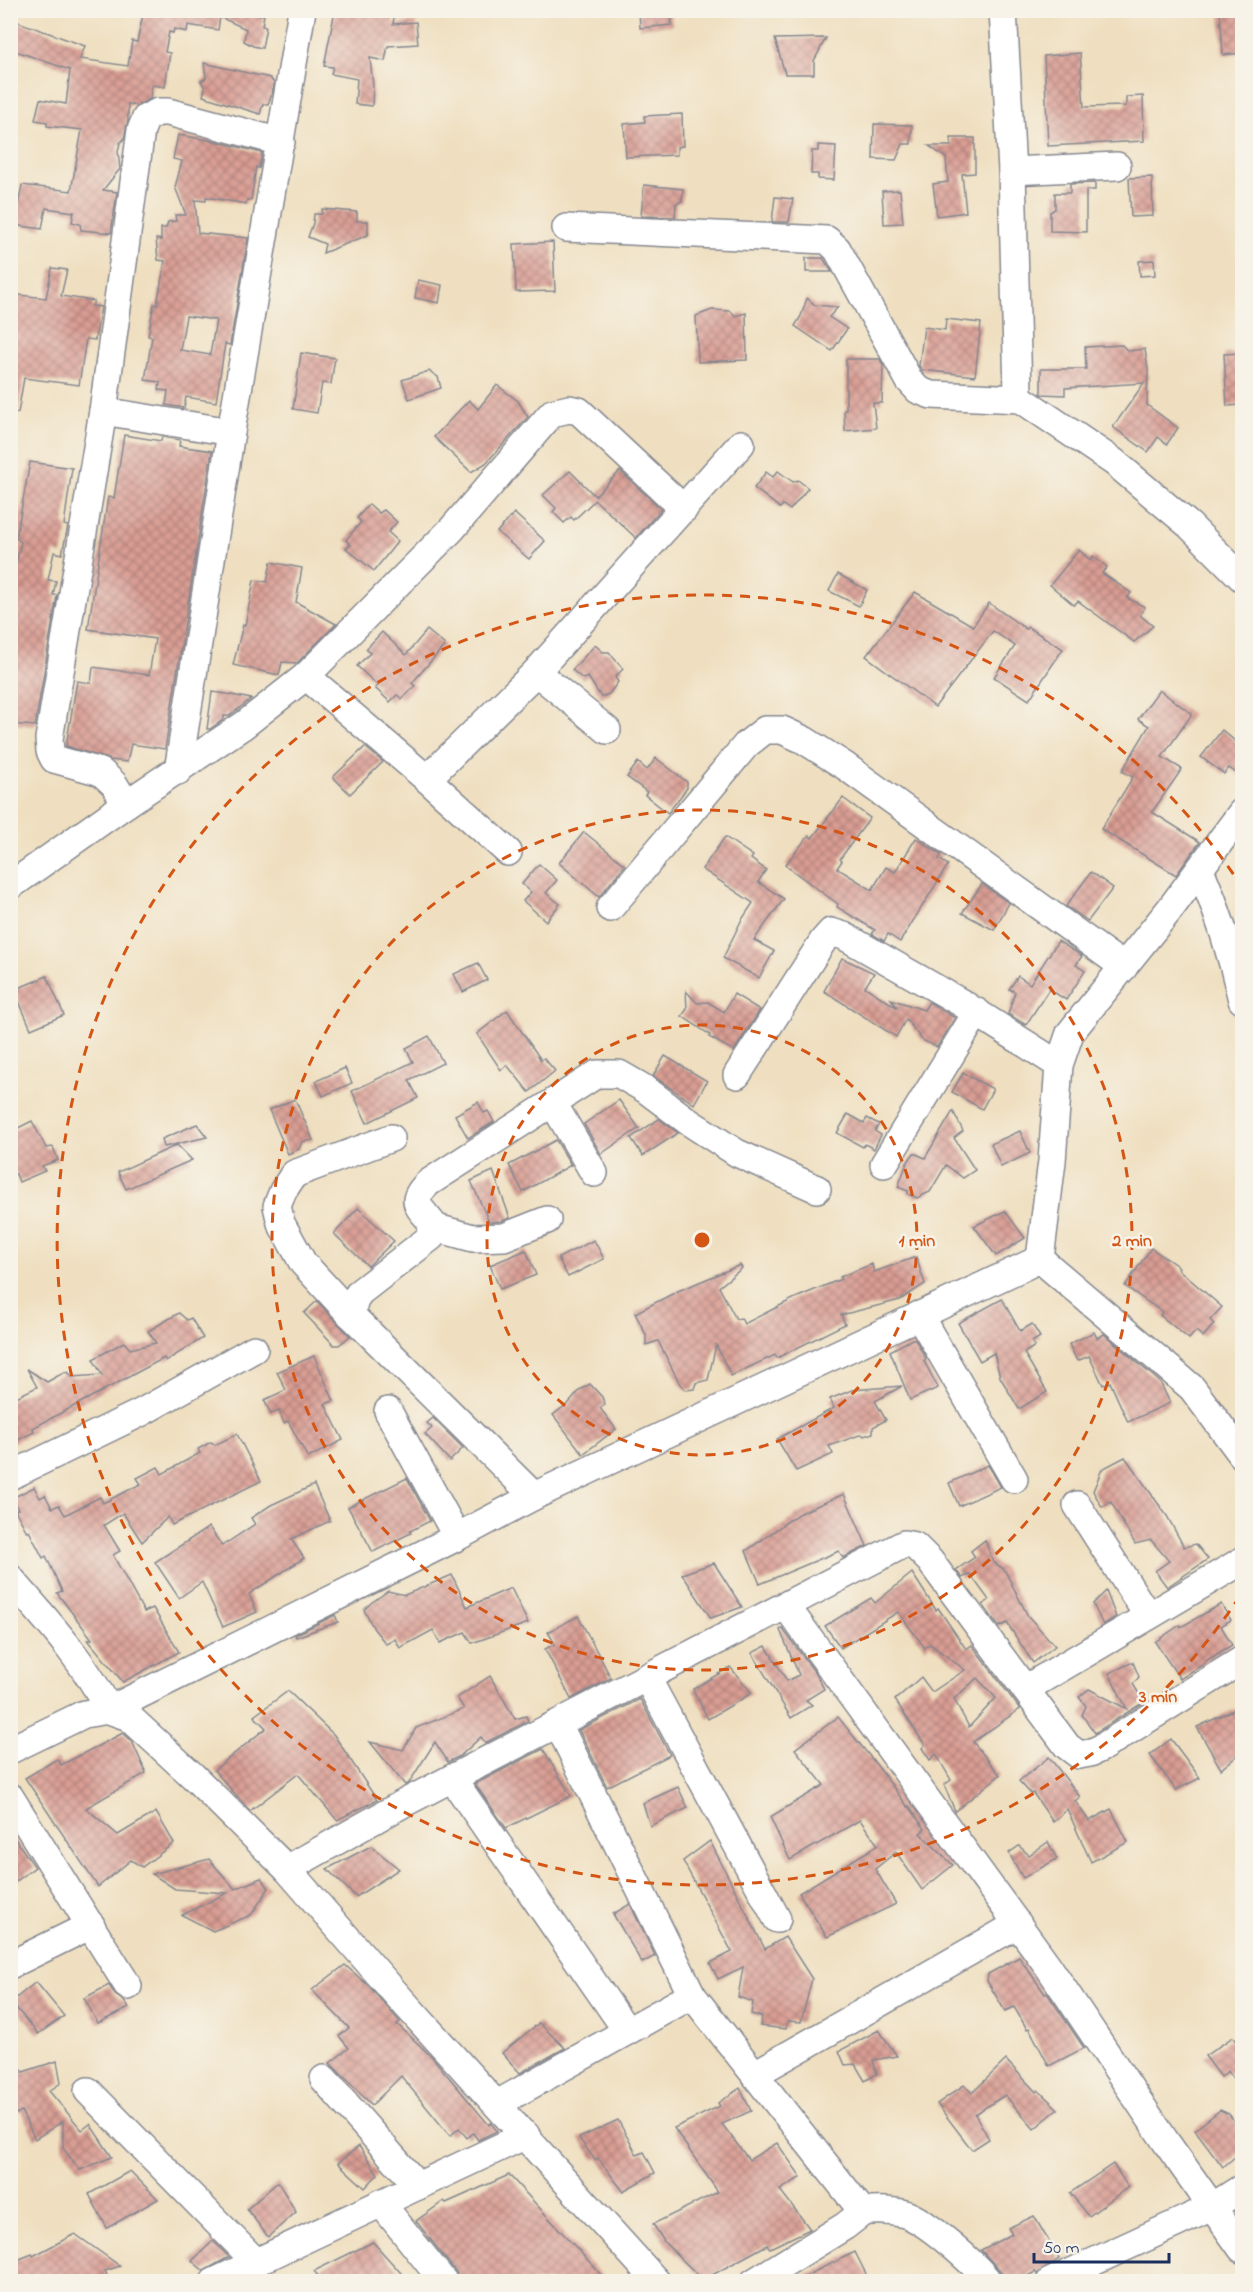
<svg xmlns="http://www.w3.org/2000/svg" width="1253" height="2292" font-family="'Indie Flower',sans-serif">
<defs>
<pattern id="building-cross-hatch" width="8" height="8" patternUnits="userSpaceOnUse" patternTransform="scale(1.5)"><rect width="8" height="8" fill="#d99d93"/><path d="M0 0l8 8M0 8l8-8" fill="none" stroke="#af807b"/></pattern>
</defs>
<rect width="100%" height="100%" fill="#f7f3e8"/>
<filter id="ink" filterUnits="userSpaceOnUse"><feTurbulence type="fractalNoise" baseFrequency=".0167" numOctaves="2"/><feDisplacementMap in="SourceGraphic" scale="12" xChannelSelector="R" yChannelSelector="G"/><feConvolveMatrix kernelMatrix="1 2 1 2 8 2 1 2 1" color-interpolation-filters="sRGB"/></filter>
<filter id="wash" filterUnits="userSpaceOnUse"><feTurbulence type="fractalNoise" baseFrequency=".008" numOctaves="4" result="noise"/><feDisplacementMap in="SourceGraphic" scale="24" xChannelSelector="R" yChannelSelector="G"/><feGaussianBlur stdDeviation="1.35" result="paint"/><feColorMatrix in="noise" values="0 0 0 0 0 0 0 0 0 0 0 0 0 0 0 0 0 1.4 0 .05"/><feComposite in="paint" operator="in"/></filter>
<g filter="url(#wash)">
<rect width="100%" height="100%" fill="#efdfc0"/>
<g id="blocks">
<g fill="url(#building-cross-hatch)" fill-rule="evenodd">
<polygon points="144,10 235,10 264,15 262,26 266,27 262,48 253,46 244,41 246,29 220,17 218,30 188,25 187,32 174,29 173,33 169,32 165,52 170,53 165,87 152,85 150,99 137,106 128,104 128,120 124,139 120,143 118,151 120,169 103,190 117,192 111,233 81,230 80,224 72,222 74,212 46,208 42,229 14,225 22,185 71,191 82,130 47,126 47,122 35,120 40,99 66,104 70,70 10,49 10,19 85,46 80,59 128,66 132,41 137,42"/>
<polygon points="335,10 395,10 393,24 416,22 418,44 388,46 385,61 370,58 373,86 372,106 355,104 357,79 331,74 333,67 324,66"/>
<polygon points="639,10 671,10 672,25 640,28"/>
<polygon points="1220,10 1242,10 1242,53 1223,55"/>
<polygon points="826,38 814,61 814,74 785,74 775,39"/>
<polygon points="1080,53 1084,107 1126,106 1126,97 1143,96 1144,141 1048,146 1044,56"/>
<polygon points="204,63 270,78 274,83 272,94 268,104 263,104 260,114 203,96 205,88 201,81 206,78"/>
<polygon points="682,114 683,146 677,147 677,155 626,157 624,124 645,122 644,116"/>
<polygon points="874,124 912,125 911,144 903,144 896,160 873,159"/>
<path d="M178,135L215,141L262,153L259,168L256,167L251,200H247L246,204L206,197V201L195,200L198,233L248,238L230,345L225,344L216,402L186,397L184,408L166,405L168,391L159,390L160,382L145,380L152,337L148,336L154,304L157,305L165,261L158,260L156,239L161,240V228H166L168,222L176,221L175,215H186L175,187L182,161L173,159ZM186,316L216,320L210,355L180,350Z"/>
<polygon points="951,138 975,138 975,173 962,174 966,212 937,216 933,184 948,182 946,158 929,146 951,146"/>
<polygon points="818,145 836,146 834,180 818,179 818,174 811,174 812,151 818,151"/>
<polygon points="1152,177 1153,216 1131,217 1129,178"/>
<polygon points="1095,183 1095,190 1086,190 1086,232 1050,231 1050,212 1055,209 1055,193 1070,193 1070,184"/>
<polygon points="644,185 683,189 682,201 676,204 675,217 641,216"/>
<polygon points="900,190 903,223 884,224 882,191"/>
<polygon points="775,197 793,199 789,222 772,222"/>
<polygon points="322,209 357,212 357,221 368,221 368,235 323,253 325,244 308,237 313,223 314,214 322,214"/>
<polygon points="553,242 555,291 516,292 514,244"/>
<polygon points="806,258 823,258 832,272 806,272"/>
<polygon points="1154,260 1155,275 1140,276 1139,261"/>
<polygon points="52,268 67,270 61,296 94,301 92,306 101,307 95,340 86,339 79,385 24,378 18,413 10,412 10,294 46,298"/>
<polygon points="418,280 442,285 439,303 415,298"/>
<polygon points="807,298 815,305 838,307 829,317 847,329 832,351 795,326 801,316"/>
<polygon points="712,310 731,311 735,316 746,313 747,360 698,362 696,316"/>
<polygon points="946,319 981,323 975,376 922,370 919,366 924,327 945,330"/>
<polygon points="1122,345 1128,351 1145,349 1148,370 1147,405 1178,428 1167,444 1158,437 1148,452 1113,427 1144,383 1065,388 1065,395 1041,394 1041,369 1086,369 1085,347"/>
<polygon points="301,353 335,358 331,384 322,383 317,413 293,409"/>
<polygon points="1242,353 1242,405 1227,406 1224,354"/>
<polygon points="846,359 880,359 883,365 882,403 873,403 876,428 845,431 844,410 846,410"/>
<polygon points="429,371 438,377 441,388 409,399 402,380"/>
<polygon points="497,385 518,401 528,417 486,463 471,472 434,437 469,400 478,409"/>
<polygon points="124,435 161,441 162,437 180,440 179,446 212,451 165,749 131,744 127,762 111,760 66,746 77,681 91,683 93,667 149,675 155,639 88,629 108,497 114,498"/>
<polygon points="30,462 72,468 64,525 68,526 62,554 54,552 48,580 56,581 53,595 57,595 35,726 10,724 10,629 13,614 10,614 10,589 21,542 16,538"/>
<polygon points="570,471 595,496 620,471 661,509 636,538 595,500 574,520 571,517 564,523 553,512 556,508 543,495"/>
<polygon points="778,471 793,482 798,480 808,488 790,510 783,505 780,508 754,488 766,472 773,477"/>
<polygon points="369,504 379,513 384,510 397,522 388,532 398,541 374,571 346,548 351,545 346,540 361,522 357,518"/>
<polygon points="514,513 545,541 529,559 497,532"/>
<polygon points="1079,550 1090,560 1093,556 1107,567 1102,573 1131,593 1127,598 1145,607 1140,615 1153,626 1134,642 1078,601 1074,605 1050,585"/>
<polygon points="271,562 302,568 296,602 336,624 297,663 282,662 279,675 233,665 243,625 245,626 254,580 267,582"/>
<polygon points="838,574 867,590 859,606 829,591"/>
<polygon points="915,592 973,626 989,603 1026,629 1028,627 1063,649 1029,700 994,677 1015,646 993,631 935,707 866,656"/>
<polygon points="427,630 445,645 412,683 415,686 402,699 397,695 390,702 375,688 378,686 357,666 370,653 366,649 382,632 406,655"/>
<polygon points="595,645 603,652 609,652 623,669 615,677 618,682 609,694 601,697 588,677 583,679 572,670"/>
<polygon points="1159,690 1192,714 1162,757 1182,769 1152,812 1200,842 1176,875 1101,829 1133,777 1122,771 1149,726 1138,719"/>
<polygon points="212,692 227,694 251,699 229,716 224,716 224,719 210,729 207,729"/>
<polygon points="1222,730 1242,747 1242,777 1229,768 1224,774 1201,757"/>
<polygon points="365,747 383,762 350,794 333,777"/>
<polygon points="656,758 687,782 687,788 668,813 645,795 647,792 627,777 638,762 647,770"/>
<polygon points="843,798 870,818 840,859 842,861 837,868 872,890 886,867 895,872 916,838 941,855 939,859 948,865 900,942 888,934 884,941 872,934 875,930 837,907 838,904 785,865 809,835 812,838"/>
<polygon points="584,832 625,865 599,897 559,863"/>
<polygon points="725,837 753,856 751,859 766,870 758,882 784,899 754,940 774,951 759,978 723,958 741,921 753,903 702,869"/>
<polygon points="539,864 557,880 546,893 560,904 546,921 523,901 531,892 522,884"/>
<polygon points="1091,872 1113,888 1088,921 1066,906"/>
<polygon points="982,884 1009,903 994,930 962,913"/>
<polygon points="1058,941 1082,956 1076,965 1085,971 1066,1000 1049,989 1026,1025 1008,1014 1015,992 1009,989 1018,976 1030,984"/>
<polygon points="842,958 874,973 865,987 898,1008 891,999 924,1010 929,1002 955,1018 937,1047 922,1040 906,1019 896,1037 824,991"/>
<polygon points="478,963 487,980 463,992 454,974"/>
<polygon points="47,976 64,1015 31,1029 14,990"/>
<polygon points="686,991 697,1003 708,1002 724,1012 734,994 760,1010 734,1051 709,1037 710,1035 682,1016 687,1009"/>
<polygon points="507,1010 541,1060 544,1058 555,1071 529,1092 507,1065 501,1070 477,1034"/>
<polygon points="429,1036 443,1063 409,1080 418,1098 367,1123 352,1091 413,1062 406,1048"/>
<polygon points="665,1056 707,1081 694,1104 653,1076"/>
<polygon points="345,1068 352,1083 323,1096 316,1081"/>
<polygon points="963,1073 993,1089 982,1109 952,1092"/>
<polygon points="295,1099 313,1140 302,1142 299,1149 288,1154 269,1110"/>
<polygon points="619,1100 639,1128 601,1154 584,1124"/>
<polygon points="478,1102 484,1113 488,1111 494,1122 468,1138 455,1115"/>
<polygon points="953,1111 963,1131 954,1138 975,1170 963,1178 946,1165 930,1192 917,1198 908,1194 908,1191 898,1187 907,1163 914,1153 925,1158"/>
<polygon points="848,1114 864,1123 867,1118 879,1124 875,1131 881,1135 874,1149 865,1144 863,1147 837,1133"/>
<polygon points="659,1119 678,1133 643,1156 631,1138"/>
<polygon points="32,1121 46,1148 53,1147 58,1160 42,1166 45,1171 19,1182 16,1174 10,1175 10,1132"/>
<polygon points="197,1124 207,1137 164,1147 162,1139"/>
<polygon points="1020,1131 1030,1153 1001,1167 991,1144"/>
<polygon points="556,1140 571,1165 523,1192 509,1165"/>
<polygon points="177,1145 192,1160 126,1189 118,1172"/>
<polygon points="493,1171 510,1218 501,1221 489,1222 471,1181"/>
<polygon points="358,1208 394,1241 368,1266 334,1234"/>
<polygon points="1005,1211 1025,1238 996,1256 974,1226"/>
<polygon points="594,1240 604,1259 568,1277 558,1258"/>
<polygon points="1151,1248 1179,1267 1178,1269 1222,1307 1210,1320 1214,1324 1203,1337 1196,1331 1189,1339 1160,1315 1162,1312 1125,1286"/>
<polygon points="526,1250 536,1275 500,1289 490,1265"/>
<polygon points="916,1257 925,1284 900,1300 841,1315 845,1324 777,1358 775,1355 731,1376 716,1345 708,1380 696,1383 694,1389 686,1390 680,1384 658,1341 646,1345 646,1335 635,1313 678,1291 740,1265 742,1268 719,1287 736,1319 741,1318 744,1324 793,1299 841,1279 840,1277 872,1264 874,1272"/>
<polygon points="1002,1299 1020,1331 1032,1324 1040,1337 1032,1342 1035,1346 1024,1353 1047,1392 1019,1409 1000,1377 994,1353 980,1361 958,1323"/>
<polygon points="317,1301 350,1336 339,1345 334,1345 304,1313"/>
<polygon points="179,1313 187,1320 191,1318 203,1338 166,1361 164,1358 33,1428 34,1432 10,1444 10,1400 37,1387 27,1369 47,1382 63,1373 68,1372 72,1377 102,1375 93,1359 124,1342 130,1349 156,1343 148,1331"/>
<polygon points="1094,1332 1097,1338 1104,1334 1160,1382 1170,1403 1128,1422 1110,1382 1103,1385 1089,1356 1077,1361 1069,1344"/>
<polygon points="912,1339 915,1339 926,1359 924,1361 938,1388 910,1400 890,1351"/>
<polygon points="314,1356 334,1401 325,1404 343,1440 308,1458 288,1421 284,1423 279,1411 271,1414 264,1400 286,1390 277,1372"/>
<polygon points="590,1384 602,1397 605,1405 600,1408 616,1429 583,1454 553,1415 570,1402 580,1390"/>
<polygon points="902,1386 875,1401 886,1420 873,1427 873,1433 864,1436 862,1434 829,1446 833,1454 796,1471 777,1439 834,1408 830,1399 852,1390"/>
<polygon points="433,1418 463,1448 450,1461 425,1434 432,1428 427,1423"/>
<polygon points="237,1434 261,1481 172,1525 168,1517 142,1542 123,1513 104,1525 120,1551 113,1555 144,1612 153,1608 179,1652 123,1682 88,1640 92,1639 57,1593 62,1591 46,1556 43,1558 29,1531 27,1532 15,1510 18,1509 12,1498 34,1487 40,1498 45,1495 52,1508 59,1505 65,1515 100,1497 103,1503 141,1484 137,1478 158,1467 162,1474 200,1453 198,1449 211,1442 215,1445"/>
<polygon points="1125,1457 1167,1516 1184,1547 1196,1544 1208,1559 1167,1587 1155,1571 1169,1561 1151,1540 1135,1544 1111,1502 1102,1507 1093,1491 1102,1469"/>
<polygon points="988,1465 1001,1487 959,1506 949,1483"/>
<polygon points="407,1478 430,1521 410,1531 411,1533 373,1552 348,1507"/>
<polygon points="314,1485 330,1521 291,1539 304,1558 249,1594 257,1612 223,1627 202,1582 179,1598 155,1562 209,1527 222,1546 255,1524 251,1518 271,1505"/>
<polygon points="844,1494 867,1546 843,1558 839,1551 760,1584 746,1551 798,1514"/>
<polygon points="985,1540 993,1562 1004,1569 1028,1616 1055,1646 1033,1663 1007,1623 999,1627 983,1605 989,1600 970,1574 962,1578 956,1570 975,1557 971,1551"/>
<polygon points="714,1563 742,1607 711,1618 682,1574"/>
<path d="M912,1573L936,1610L938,1608L966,1649L972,1645L1020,1709L973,1742L1000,1775L955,1811L944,1785L951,1780L936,1754L930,1760L922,1748L925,1745L895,1700L921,1677L932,1692L965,1670L930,1644L925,1648L898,1612L841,1648L825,1626L871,1598L875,1603ZM977,1678L996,1698L969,1727L954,1699Z"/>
<polygon points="452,1575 467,1607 511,1588 528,1623 472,1643 465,1632 440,1643 433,1630 400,1648 395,1639 386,1644 374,1629 364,1610 371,1603 388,1591 405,1595"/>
<polygon points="1106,1591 1116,1617 1103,1625 1093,1604"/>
<polygon points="1221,1604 1231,1620 1221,1626 1232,1645 1204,1662 1205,1663 1180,1679 1155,1642 1180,1625 1181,1627"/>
<polygon points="335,1615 338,1622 296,1637 295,1635"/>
<polygon points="578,1616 611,1678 571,1699 545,1649 555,1644 548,1632"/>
<polygon points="782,1628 816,1674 824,1689 806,1700 812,1705 791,1718 752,1653 766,1646 787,1681 799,1675 780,1630"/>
<polygon points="1133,1662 1139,1677 1133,1684 1144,1702 1095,1733 1082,1715 1086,1706 1079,1697 1089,1689 1127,1709 1109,1673"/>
<polygon points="730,1667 752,1693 708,1719 693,1689"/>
<polygon points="490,1676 515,1719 526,1716 528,1721 485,1743 481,1737 460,1756 448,1762 435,1742 409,1783 405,1785 370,1742 403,1750 416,1728 464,1709 457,1698"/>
<polygon points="288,1691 334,1735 377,1800 337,1820 298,1774 250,1811 214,1770 266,1728 254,1716"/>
<polygon points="640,1699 670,1755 607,1787 579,1730"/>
<polygon points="1242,1706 1242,1752 1221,1769 1197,1727"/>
<polygon points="838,1717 872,1759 908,1807 909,1806 925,1829 920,1833 953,1865 922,1890 896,1852 875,1869 896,1904 827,1937 799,1893 878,1845 860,1820 790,1860 770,1817 824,1785 795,1749"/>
<polygon points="123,1733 132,1741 146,1773 86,1808 118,1835 156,1812 174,1843 142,1867 131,1860 98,1887 25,1778 57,1759 61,1765"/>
<polygon points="1171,1739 1200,1778 1176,1790 1150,1755"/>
<polygon points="543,1749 571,1796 506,1828 475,1784"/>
<polygon points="1049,1757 1080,1797 1075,1801 1089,1821 1111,1809 1128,1842 1091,1862 1067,1809 1053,1822 1033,1793 1031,1794 1019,1781"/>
<polygon points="678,1787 688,1808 650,1826 643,1803"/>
<polygon points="10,1832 35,1867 10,1886"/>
<polygon points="710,1841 765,1949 785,1937 812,1979 801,2022 788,2021 786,2029 760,2026 762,2017 751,2014 753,2002 738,1997 743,1967 718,1979 710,1963 732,1952 683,1861"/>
<polygon points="1048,1842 1057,1859 1023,1878 1009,1853 1019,1846 1029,1855"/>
<polygon points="371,1846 399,1869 356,1897 327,1869"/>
<polygon points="209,1859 235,1889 261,1878 269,1888 251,1915 213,1931 182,1915 227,1893 175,1889 152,1874"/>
<polygon points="630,1904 655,1956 642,1963 613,1914"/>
<polygon points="1019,1957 1045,1994 1047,1993 1084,2048 1049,2066 1029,2028 1027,2029 1014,2007 1005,2011 987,1981 988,1974"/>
<polygon points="345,1965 369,1986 400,2022 397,2024 432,2057 489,2125 491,2123 497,2131 478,2140 473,2133 467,2138 459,2128 450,2136 401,2076 372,2105 330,2063 349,2048 339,2036 349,2028 312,1990"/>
<polygon points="36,1982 64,2016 38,2034 11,2002"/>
<polygon points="109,1985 115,1995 124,2001 129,2008 98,2023 84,1998"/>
<polygon points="539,2023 565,2048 520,2073 502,2053"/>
<polygon points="879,2030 897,2056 873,2060 877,2074 865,2081 855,2064 845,2065 839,2051"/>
<polygon points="1233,2037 1242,2046 1242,2091 1228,2071 1221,2077 1205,2056"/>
<polygon points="10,2051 23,2072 57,2061 61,2083 49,2091 82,2130 90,2124 112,2157 80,2170 63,2148 63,2121 35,2139 21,2111 17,2114 10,2107"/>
<polygon points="1006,2060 1036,2092 1038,2090 1058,2109 1034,2129 1005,2095 975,2114 989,2139 972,2150 937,2104 964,2085 972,2093"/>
<polygon points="740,2088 751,2111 722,2124 749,2160 777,2143 801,2177 780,2190 810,2229 770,2248 767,2245 703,2280 665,2243 653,2224 718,2192 674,2128 720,2106 718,2103"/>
<polygon points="1220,2110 1229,2114 1242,2132 1242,2151 1223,2167 1195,2130"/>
<polygon points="618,2120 637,2155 644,2152 655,2173 623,2191 598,2158 595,2160 579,2138"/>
<polygon points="359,2146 378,2174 365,2188 338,2163"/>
<polygon points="1113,2164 1128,2187 1089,2216 1070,2193"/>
<polygon points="130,2171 158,2199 107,2228 89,2194"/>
<polygon points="509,2175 608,2282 460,2282 456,2272 416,2221 444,2201 446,2203"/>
<polygon points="278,2182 296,2212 268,2237 247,2209"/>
<polygon points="1034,2216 1059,2259 1037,2274 1035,2272 1017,2282 1004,2282 1001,2272 981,2250 1012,2234 1008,2228"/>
<polygon points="75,2234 120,2266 105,2271 110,2282 10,2282 10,2263 32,2254 33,2256"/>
<polygon points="213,2241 229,2257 204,2271 192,2261"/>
<polygon points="373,2242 409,2282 323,2282 314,2271"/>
<polygon points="855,2252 870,2282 793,2282"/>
</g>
</g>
</g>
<g filter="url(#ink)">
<use href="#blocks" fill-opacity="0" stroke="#85878f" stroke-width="1.5"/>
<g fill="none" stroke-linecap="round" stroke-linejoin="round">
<defs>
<g id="minor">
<polyline points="1003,10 1012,171 1018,392 1021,399 1114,462 1189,525 1242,578"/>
<polyline points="1012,171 1117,166"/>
<polyline points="566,228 827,240 837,249 909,380 918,390 931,395 1021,399"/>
<polyline points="103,411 231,432"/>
<polyline points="536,672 607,730"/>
<polyline points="306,676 427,779 508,852"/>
<polyline points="178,771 231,432 302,10"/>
<polyline points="427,779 536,672 741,444"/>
<polyline points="126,804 114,784 101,772 54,759 50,751 49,739 103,411 141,130 146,118 158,112 168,112 281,142"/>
<polyline points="1242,812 1170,909 1070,1033 1059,1065 1052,1161 1040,1259 1192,1388 1242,1455"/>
<path d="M1200,869C1218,911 1232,956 1242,1000"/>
<polyline points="10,886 126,804 244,725 306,676 452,529 552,413 569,409 579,411 684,509"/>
<polyline points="610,908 746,745 765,730 782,730 804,740 845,766 1124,967"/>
<polyline points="737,1075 823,941 831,932 844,936 960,1002 1059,1065"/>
<polyline points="553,1103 594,1173"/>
<polyline points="884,1164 977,1012"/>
<polyline points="433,1227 473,1238 504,1237 547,1220"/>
<polyline points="351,1315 303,1263 281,1223 277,1206 283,1191 294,1174 391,1138"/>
<polyline points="919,1315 1014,1479"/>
<polyline points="388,1411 457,1537"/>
<polyline points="10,1476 142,1412 254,1349"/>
<path d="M534,1496L351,1315L355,1299L360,1292L431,1237L432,1223C419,1206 408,1202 428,1183L597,1074H619L645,1089L689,1122L737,1153L817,1189"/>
<polyline points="1077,1505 1148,1616"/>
<path d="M10,1578C46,1619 84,1661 109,1710L457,1537L534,1496L1040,1259"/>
<polyline points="786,1606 1048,1966 1166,2142 1242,2249"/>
<polyline points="647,1678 777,1919"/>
<polyline points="1025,1689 1067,1746 1079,1755 1090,1753 1101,1748 1242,1660"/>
<polyline points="10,1750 84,1714 109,1710 129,1717 193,1776 287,1869 397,1995 657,2282"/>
<polyline points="452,1778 627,2031"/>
<polyline points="10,1797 128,1986"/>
<polyline points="287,1869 406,1802 904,1544 915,1546 930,1561 1025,1689 1242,1561"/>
<polyline points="10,1965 91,1925"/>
<polyline points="692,1995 863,2212 845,2226 754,2282"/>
<polyline points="755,2074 1018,1924"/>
<polyline points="324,2079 418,2186"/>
<polyline points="88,2091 256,2262"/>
<polyline points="497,2104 692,1995 558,1724"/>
<polyline points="381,2203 444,2282"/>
<path d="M863,2212C877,2210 890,2210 905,2214C927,2221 974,2263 989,2282"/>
<polyline points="214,2282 526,2135"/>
<polyline points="1050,2282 1212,2207 1242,2188"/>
</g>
</defs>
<use href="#minor" stroke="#85878f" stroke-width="30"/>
<use href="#minor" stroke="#fff" stroke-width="27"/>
</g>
</g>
<g fill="none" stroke="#d45514" stroke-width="3" stroke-dasharray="10 8">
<circle cx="702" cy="1240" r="215"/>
<circle cx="702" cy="1240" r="430"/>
<path d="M1240 1596A645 645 0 1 1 1240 884"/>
</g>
<circle cx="702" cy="1240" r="9" fill="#d45514" stroke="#f7f3e8" stroke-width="3"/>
<g font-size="18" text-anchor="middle" font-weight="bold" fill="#d45514" stroke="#f7f3e8" stroke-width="5" stroke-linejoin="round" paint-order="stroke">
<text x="917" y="1246">1 min</text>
<text x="1132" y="1246">2 min</text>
<text x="1158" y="1702">3 min</text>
</g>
<rect width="1253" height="2292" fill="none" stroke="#f7f3e8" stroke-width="36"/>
<path d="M1034 2253v9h135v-9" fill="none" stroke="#1b2f5e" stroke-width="3"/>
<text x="1043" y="2253" font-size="18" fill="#1b2f5e" stroke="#f7f3e8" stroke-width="4.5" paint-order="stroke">50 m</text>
</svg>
